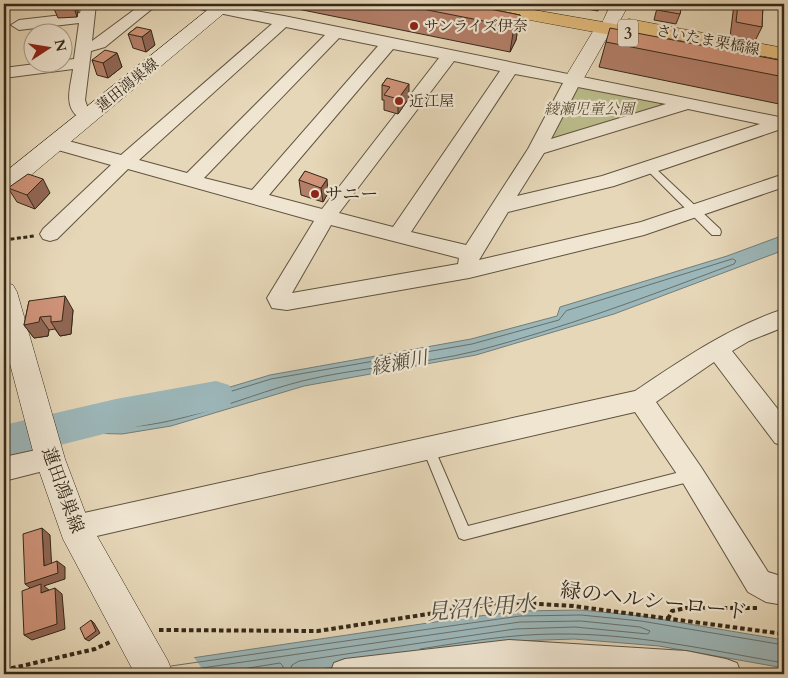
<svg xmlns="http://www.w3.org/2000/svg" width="788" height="678" font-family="Cardo,'Noto Serif JP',serif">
<rect width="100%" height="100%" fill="#e6d7b8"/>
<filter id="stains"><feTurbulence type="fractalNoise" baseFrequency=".004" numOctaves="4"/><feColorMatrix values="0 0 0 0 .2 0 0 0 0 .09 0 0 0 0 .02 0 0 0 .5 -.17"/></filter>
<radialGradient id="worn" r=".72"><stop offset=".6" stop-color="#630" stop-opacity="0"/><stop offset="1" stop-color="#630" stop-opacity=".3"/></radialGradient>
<polygon fill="#bbbd8b" stroke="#787352" points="578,86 660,103 661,108 556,141 550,135"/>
<g fill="#9cb7ba" stroke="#727e7a">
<polygon points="784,235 784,250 614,314 476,355 304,386 171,426 122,434 84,433 4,449 4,431 147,412 270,375 471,339 557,316 560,307 727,256"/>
<polygon points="581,610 641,616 784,640 784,668 659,646 574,639 516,641 285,674 84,674 455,619 520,611"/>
</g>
<g fill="#e6d7b8">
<polygon points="60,421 66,439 24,448 18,426"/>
<polygon points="193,656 206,674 112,674 108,668"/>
</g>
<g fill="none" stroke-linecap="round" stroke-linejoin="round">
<g stroke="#68706a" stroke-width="1">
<path d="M733,259L736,261L734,264C649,296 564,328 476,351C419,365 359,367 302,381C236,398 166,434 97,426L98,423L148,417L271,379L472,344L559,320L566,311Z"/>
<path d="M420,649C465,642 511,634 557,634C633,633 709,650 784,663"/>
<polyline points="171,666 520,616 581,615 641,621 784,645"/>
<polyline points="174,672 520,622 581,621 640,627 650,631 648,634 575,627 515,629 299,661 292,665 289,674"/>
<polyline points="211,674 280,663 283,666 282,674"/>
</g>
<polygon fill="#9cb7ba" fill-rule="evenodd" points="216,381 229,385 234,396 229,407 116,431 4,459 4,425 116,399"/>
<defs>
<g id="lane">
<polygon points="650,165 653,166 720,229 721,232 720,235 712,235 645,168"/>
<polygon points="428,441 432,443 468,526 692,469 697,471 698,475 697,479 692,481 464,540 459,538 422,447 424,443"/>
</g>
<g id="street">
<path d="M82,4H96L92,41L142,4H158L105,47L91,51L85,100L87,106L97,117L94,121C86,123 82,121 76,115C64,103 71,85 73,69L4,78V68L74,59L79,23L19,30L11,25L19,20L80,13Z"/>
<path d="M188,4H216L284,16L784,118V128L614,186L508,212L479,260L641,222L784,174V187L644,235L469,278L287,310L272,308L267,298L314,221L128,169L57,239L50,241L43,239L40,234L43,229L111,165L51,148L48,144L51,140L57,138L121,155L272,24L195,8ZM286,27L325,35L187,173L139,160ZM339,38L378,46L252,190L204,178ZM393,49L439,58L322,209L269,195ZM454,61L500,71L393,227L339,213ZM515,74L563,83L528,149L466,245L411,232ZM578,87L666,104L551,139ZM688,109L760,124L602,176L517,196L544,153ZM331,225L459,258L458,264L292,293Z"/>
<path d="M784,309V327L749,341L732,351L784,417V446L775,443L714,362L656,402L701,467L768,572L784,577V605L766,602L748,592L683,483L635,412L75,541L65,537L62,528L65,519L75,515L635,391C683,359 729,327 784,309Z"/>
<polygon points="50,447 59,451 63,459 59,467 4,481 4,457"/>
<polygon points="509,640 686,651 726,659 737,663 741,674 577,674 509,670 472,674 330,674 334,663 345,659"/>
</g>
<g id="secondary">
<polygon points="215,4 235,4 12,191 4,193 4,173"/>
<polygon points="611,4 629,4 617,26 613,27 580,85 573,87 566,85 563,81 595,28 602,23"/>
<polygon points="4,282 13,285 17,292 65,459 88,520 168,661 173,674 135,674 63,539 35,459 4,341"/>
</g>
<polygon id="primary" points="462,4 500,4 620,25 622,21 629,19 784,48 784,60 657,36 655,40 648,42 471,9 465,8"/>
</defs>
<use href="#lane" stroke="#605441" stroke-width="2"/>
<use href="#street" stroke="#605441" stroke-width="2"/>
<use href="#secondary" stroke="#342919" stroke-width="1"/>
<use href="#primary" stroke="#342919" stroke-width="1"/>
<polyline stroke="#342919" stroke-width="3" stroke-dasharray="4 2.5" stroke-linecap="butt" points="4,240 34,236"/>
<g stroke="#342919" stroke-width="4" stroke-dasharray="4.5 3" stroke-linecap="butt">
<polyline points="668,619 672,611 686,608 757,608"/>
<polyline points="159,630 318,631 506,602 573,606 784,634"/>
<polyline points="4,670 95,649 110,642"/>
</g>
<use href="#lane" fill="#efe5d1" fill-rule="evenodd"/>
<use href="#street" fill="#efe5d1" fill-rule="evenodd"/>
<use href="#secondary" fill="#efe5d1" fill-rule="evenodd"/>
<use href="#primary" fill="#e3bc7c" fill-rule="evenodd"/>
</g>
<g fill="#b27e68" stroke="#342919">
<polygon points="52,4 76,4 78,11 77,17 58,18"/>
<polygon points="273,4 464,4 520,15 516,40 510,52"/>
<polygon points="559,4 600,4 598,11"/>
<polygon points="658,4 682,4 680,14 676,24 654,20"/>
<polygon points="734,4 763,4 762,27 755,41 730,37"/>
<polygon points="137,27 155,45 146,52 133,48 128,34"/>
<polygon points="606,42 784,61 784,105 599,67"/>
<polygon points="117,53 122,67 108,78 97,75 92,60"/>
<polygon points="387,78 409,98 398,114 384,110 384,100 382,100 382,85"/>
<polygon points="305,171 328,193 323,202 301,195 299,180"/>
<polygon points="8,188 50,193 35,209 17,202"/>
<polygon points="29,301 73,310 71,334 60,336 55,329 49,330 48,336 34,338 24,325"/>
</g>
<g fill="#916755" stroke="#342919">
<polygon points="73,4 76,4 78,11 77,17"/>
<polygon points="520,15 516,40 510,52 514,27"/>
<polygon points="151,30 155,45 146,52 142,37"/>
<polygon points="117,53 122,67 108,78 103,63"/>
<polygon points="409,84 409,98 398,114 398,99"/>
<polygon points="43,179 50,193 35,209 27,195"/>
<polygon points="327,179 328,193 323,202 321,188"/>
<polygon points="65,296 73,310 71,334 60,336 51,322"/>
<polygon points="40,317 49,330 48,336 34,338 24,325"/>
<polygon points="42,528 50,535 52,572 44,566"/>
<polygon points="57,561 65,567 65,579 44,586 49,590 41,593 33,590 25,584"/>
<polygon points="55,588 62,594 65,629 32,640 24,635"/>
<polygon points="91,620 94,623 100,633 89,641 85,639"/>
</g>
<g fill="#cf9379" stroke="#342919">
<polygon points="397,4 464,4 520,15 514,27"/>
<polygon points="659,4 682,4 680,14 657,10"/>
<polygon points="738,4 763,4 762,27 736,22"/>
<polygon points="137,27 151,30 142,37 128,34"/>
<polygon points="610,28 784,61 784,77 606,42"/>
<polygon points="105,50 117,53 103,63 92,60"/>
<polygon points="387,78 409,84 398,99 384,95 390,87 382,85"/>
<polygon points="305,171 327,179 321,188 299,180"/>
<polygon points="28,174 43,179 27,195 8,188"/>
<polygon points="65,296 62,321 51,322 51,316 40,317 39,322 24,325 29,301"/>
<polygon points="42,528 44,566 57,561 58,573 25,584 23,534"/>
<polygon points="41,584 41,593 55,588 57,624 24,635 22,591"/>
<polygon points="91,620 96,631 85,639 80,628"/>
</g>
<g fill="#8f2418" stroke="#efe5d1" stroke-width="2">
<circle cx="414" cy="26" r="5"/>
<circle cx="399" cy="101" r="5"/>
<circle cx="315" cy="194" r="5"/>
</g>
<g text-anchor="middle" stroke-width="4.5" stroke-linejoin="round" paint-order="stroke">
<g font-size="15" fill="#342919" stroke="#efe5d1" text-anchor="start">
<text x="424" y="31">サンライズ伊奈</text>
<text x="409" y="106">近江屋</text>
</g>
<g font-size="15" fill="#342919" stroke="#efe5d1">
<text transform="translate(708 40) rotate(11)" y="5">さいたま栗橋線</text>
<text transform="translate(127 85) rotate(-39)" y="5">蓮田鴻巣線</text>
</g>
<g font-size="15" font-style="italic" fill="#564e36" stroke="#efe5d1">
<text x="589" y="114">綾瀬児童公園</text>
</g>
<rect fill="#efe5d1" stroke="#6c6150" stroke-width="1" x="618" y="19.5" width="20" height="27" rx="4"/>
<g font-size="16" font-weight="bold" fill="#342919">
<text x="628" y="39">3</text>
</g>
<g font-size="18" fill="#342919" stroke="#efe5d1" text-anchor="start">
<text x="325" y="200">サニー</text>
</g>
<g font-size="18" fill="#342919" stroke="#efe5d1">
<text transform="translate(63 490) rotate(70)" y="6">蓮田鴻巣線</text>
</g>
<g font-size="19" font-style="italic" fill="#4e4c41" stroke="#efe5d1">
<text transform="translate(399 362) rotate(-11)" y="7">綾瀬川</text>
</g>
<g font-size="21" fill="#342919" stroke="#efe5d1">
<text transform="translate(654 601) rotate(7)" y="7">緑のヘルシーロード</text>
</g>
<g font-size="22" font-style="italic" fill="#4e4c41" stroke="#efe5d1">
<text transform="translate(481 607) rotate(-5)" y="8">見沼代用水</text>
</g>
</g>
<rect width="788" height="678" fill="none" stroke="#e6d7b8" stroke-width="20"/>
<rect x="5" y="5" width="778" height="668" fill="none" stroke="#342919" stroke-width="2.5"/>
<rect x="10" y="10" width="768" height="658" fill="none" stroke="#342919"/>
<g transform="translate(48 48) rotate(78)"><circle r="24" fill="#efe5d1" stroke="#a49a87"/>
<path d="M0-4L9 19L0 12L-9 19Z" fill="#8f2418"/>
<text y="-8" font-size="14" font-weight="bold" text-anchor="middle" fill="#342919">N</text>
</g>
<rect width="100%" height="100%" filter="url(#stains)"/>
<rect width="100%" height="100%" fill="url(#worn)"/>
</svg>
